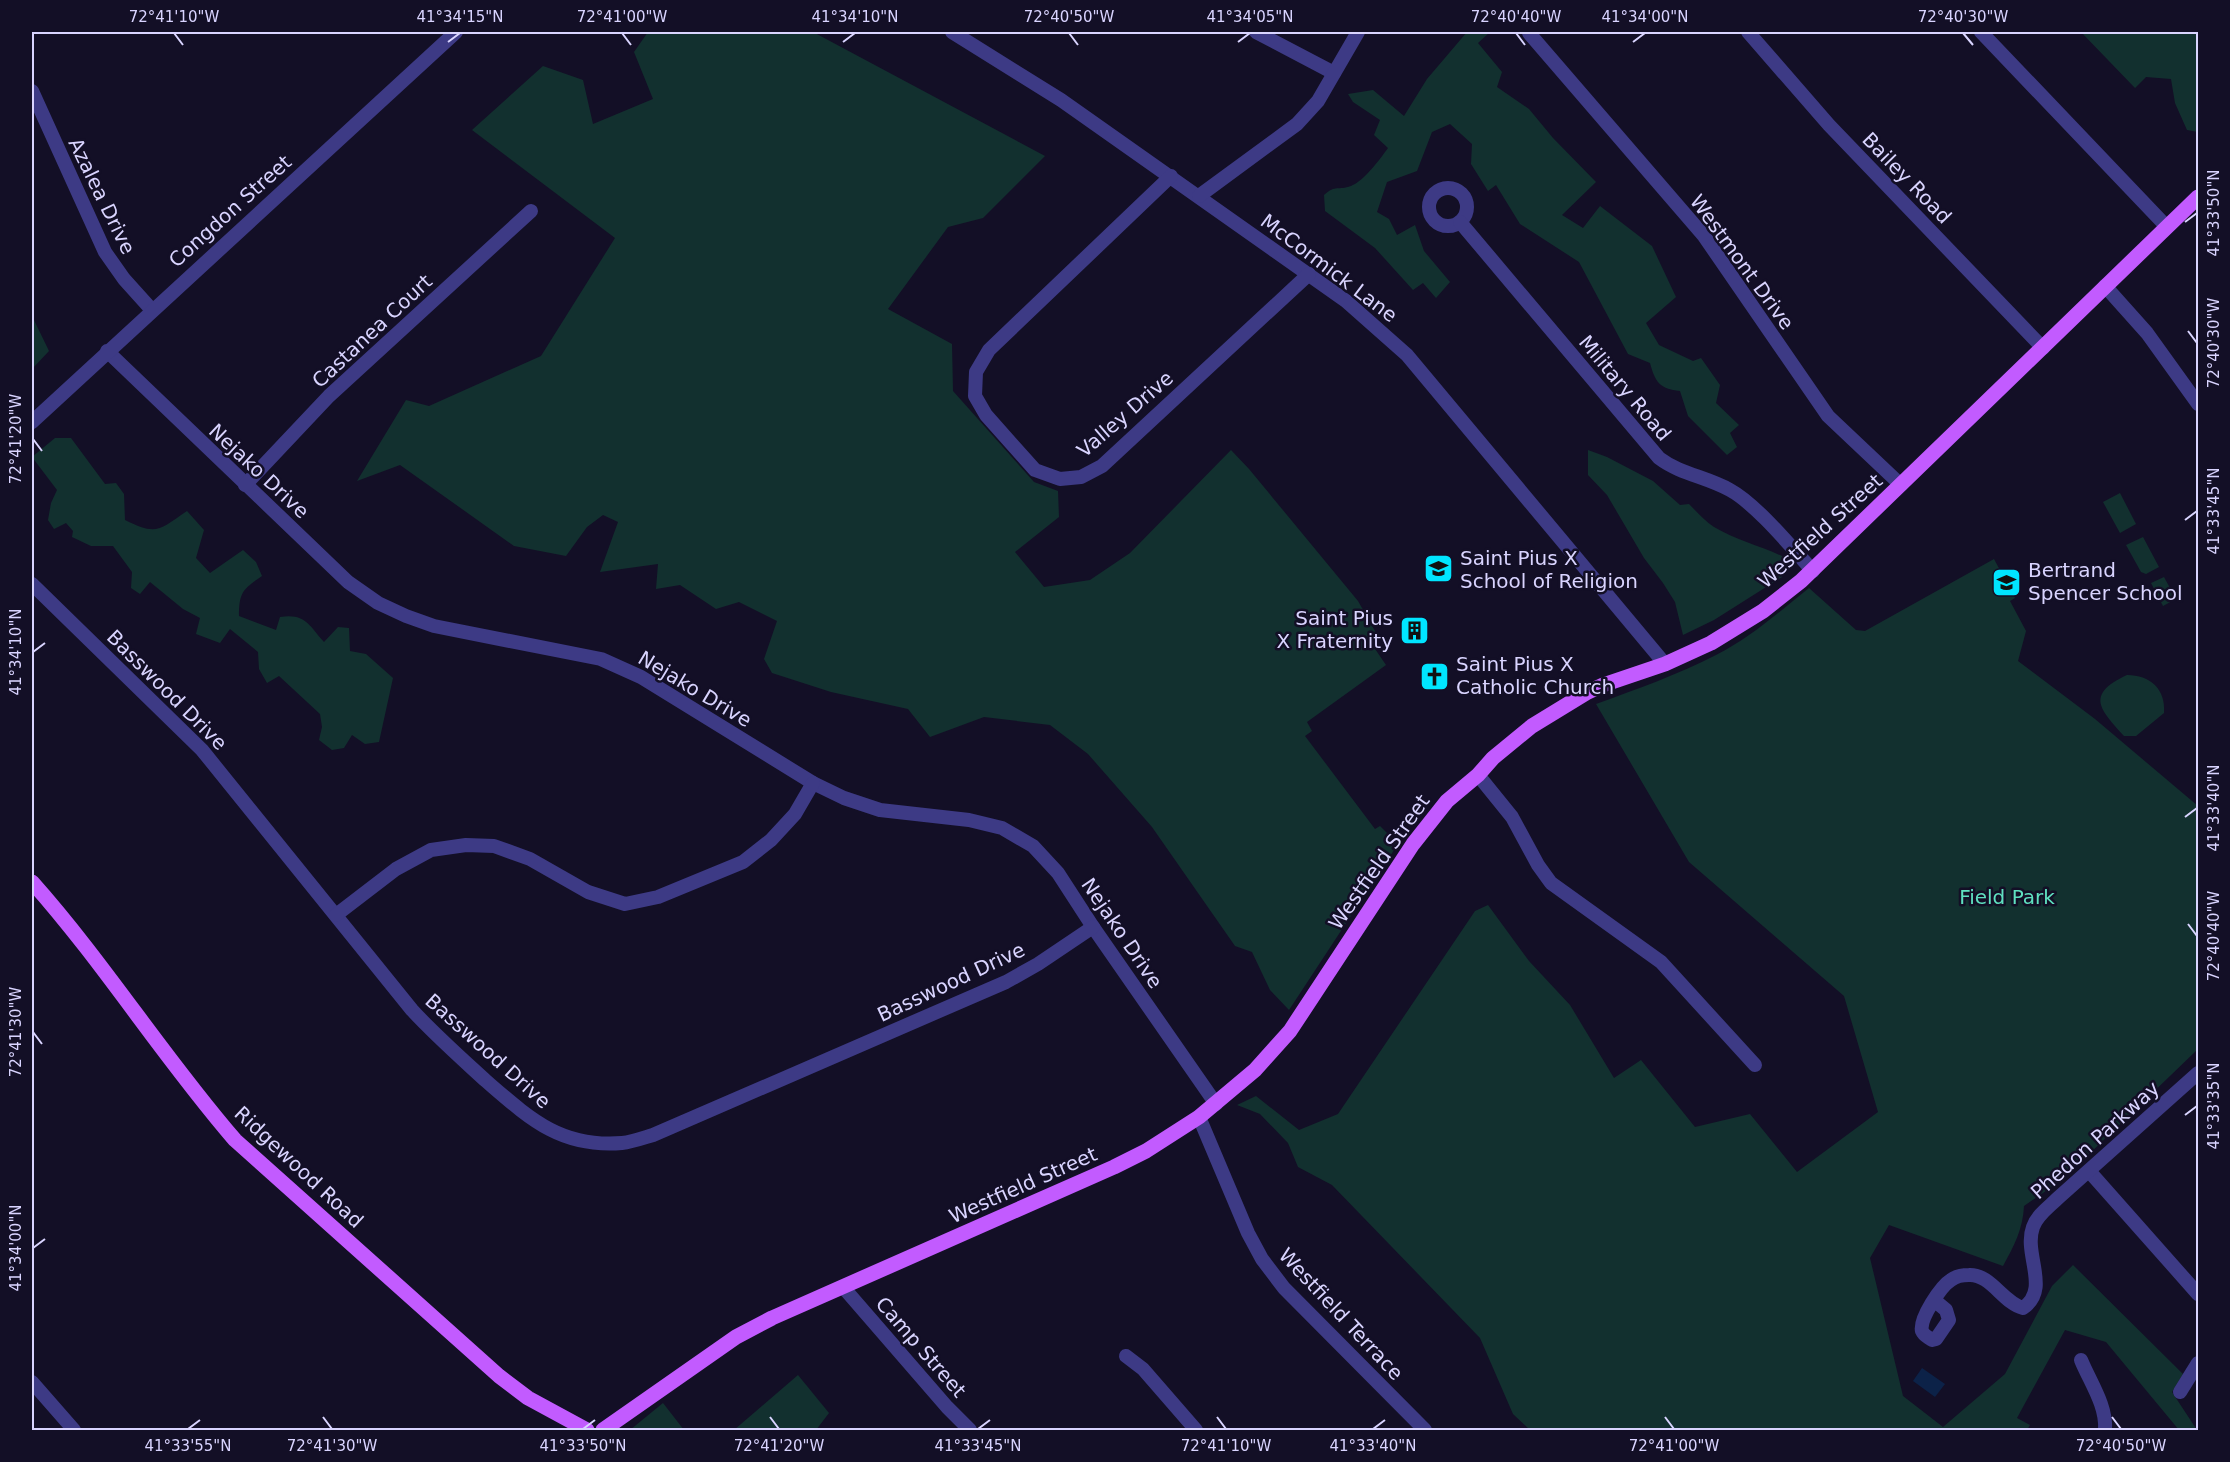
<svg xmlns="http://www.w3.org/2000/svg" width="2230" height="1462" font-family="'DejaVu Sans',sans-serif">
<rect width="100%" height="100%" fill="#130f26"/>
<g fill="#12302f">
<polygon points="648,32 813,32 1045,156 983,218 948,227 888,309 952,344 953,391 1034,482 1058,491 1059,517 1015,552 1044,587 1090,580 1130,553 1231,450 1249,469 1358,601 1379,638 1371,643 1386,665 1307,722 1312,731 1305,736 1375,829 1380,826 1398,844 1289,1010 1270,990 1252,952 1235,946 1152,827 1088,754 1050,725 984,717 930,737 908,709 831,692 772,673 764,659 777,621 739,602 716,609 680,585 656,589 658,564 600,572 618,522 603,515 587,527 566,556 514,546 400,465 357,481 406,400 429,406 541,356 615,238 472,130 543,66 583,80 593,124 653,99 634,52"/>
<path d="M1467,32H1490L1478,43L1502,72L1497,87L1529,109L1553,138L1596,182L1562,215L1583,228L1600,206L1652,246L1676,297L1646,323L1659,345L1693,361L1701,358L1720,385L1716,403L1739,425L1730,433L1737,447L1727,455L1688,416L1680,391C1660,389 1655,382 1650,363L1628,354L1579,262L1520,224L1496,185L1488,191L1471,164L1472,144L1450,124L1432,132L1417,171L1387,182L1377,212L1389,219L1397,235L1415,225L1424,251L1450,282L1436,298L1423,283L1413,290L1375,248L1325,211L1324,195C1336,184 1338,191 1351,186C1364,181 1380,159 1388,148L1374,135L1380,120L1353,102L1348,94L1373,90L1404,116L1427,79Z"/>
<polygon points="2081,32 2198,32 2198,132 2187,130 2175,103 2171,79 2146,77 2135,88"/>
<polygon points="32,316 49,351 32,369"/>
<path d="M55,438H71L105,484L116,483L124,494L125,520C157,536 159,530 187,511L204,530L196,558L210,573L243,550L256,562L262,576C243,589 239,592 239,616L276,630L280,617C305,613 309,625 324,642L338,627L349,628L350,651L366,654L393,678L379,742L365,744L352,735L344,748L332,750L319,740L322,727L320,714L279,676L267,683L259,669L258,652L230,629L220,643L196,634L200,618L183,609L150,582L140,594L131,588L132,572L113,546H91L72,537L73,531L66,523L54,529L48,520L51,503L57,490L32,457Z"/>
<path d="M1588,450L1607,457L1653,481L1680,505L1689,504C1697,512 1705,521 1714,527C1736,540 1761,546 1784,557L1782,577L1714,620L1683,635L1675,602L1663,583L1644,558L1607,495L1588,475Z"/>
<polygon points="2120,493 2136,524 2120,533 2103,502"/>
<polygon points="2143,537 2159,567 2146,574 2141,572 2126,545"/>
<path d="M1994,559L2015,598L2010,601L2026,631L2018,661L2095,719L2198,806V1049L2087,1156L2053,1186L2024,1206C2023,1229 2014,1246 2003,1266L1889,1225L1870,1258L1903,1396L1943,1427L2005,1374L2052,1286L2073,1265L2183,1374L2172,1392L2197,1430H2179L2106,1342L2065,1330L2017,1418L2030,1425L2027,1430H1530L1513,1414L1480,1338L1332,1185L1298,1167L1288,1143L1260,1114L1237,1105L1256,1096L1299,1130L1338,1114L1475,911L1488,905L1529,961L1570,1005L1614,1078L1641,1060L1695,1127L1750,1114L1797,1172L1878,1112L1844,996L1689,862L1596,704C1637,689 1677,675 1716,655C1750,638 1779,612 1809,588L1856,630L1865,631Z"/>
<polygon points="2164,577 2176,599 2163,606 2151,583"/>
<path d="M2127,675C2150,675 2166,689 2164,713L2136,736H2124C2101,710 2084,695 2127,675Z"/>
<polygon points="798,1375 829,1413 816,1430 734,1430"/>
<polygon points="663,1403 684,1430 630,1430"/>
</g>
<polygon fill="#0c2248" points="1922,1368 1945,1384 1935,1397 1913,1381"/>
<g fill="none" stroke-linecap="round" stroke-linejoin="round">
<g stroke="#3d3a85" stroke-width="14">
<polyline points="952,32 1061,100 1346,301 1407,355 1665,664"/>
<polyline points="1256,32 1334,73"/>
<polyline points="1748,32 1829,125 2043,348"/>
<polyline points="1981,32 2167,227"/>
<polyline points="1529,33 1704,236 1828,416 1901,485"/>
<polyline points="32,91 105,252 124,279 151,309"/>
<polyline points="1171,176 989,350 976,372 975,396 986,415 1035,470 1060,479 1081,477 1102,466 1309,274"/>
<circle cx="1448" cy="207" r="19"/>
<polyline points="1199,196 1297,124 1318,101 1358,32"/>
<path d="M1460,222L1659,458C1680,474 1707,477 1730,490C1756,504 1792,548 1813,571"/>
<polyline points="2105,286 2147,333 2198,404"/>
<polyline points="107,351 348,582 378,603 406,616 434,626 601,659 641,677 813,783 844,798 880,810 969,820 1002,828 1033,846 1058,873 1093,927 1216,1104"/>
<polyline points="32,422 456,32"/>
<polyline points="245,485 329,396 531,211"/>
<path d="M32,584L202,750L412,1010C435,1035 460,1057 485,1080C529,1118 560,1148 622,1143C632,1142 643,1138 653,1135L1006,982L1038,964L1093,927"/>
<polyline points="1478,775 1512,817 1538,865 1551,883 1661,962 1755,1065"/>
<polyline points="336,915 396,869 431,850 466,845 494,846 530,859 588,892 625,904 658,897 743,862 771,840 795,814 813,783"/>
<polyline points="1199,1117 1248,1233 1262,1259 1284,1288 1425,1430"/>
<polyline points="2089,1171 2198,1294"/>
<polyline points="843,1287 947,1407 970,1430"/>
<path d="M1934,1300L1946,1310L1949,1320L1936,1339L1932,1340C1928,1337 1924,1336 1922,1331C1919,1319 1941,1286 1951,1280C1956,1276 1963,1275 1969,1275C1991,1274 2003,1303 2023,1308C2051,1289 2023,1254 2033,1227C2037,1215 2049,1207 2058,1198L2198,1073"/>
<polyline points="1126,1356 1143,1369 1196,1430"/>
<path d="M2081,1360C2090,1382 2107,1406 2105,1430"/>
<polyline points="32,1382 74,1430"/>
<polyline points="2180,1392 2198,1363"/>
</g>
<g stroke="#c25bff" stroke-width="15">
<path d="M32,882C105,964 163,1057 235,1140L499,1376L528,1398L587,1430"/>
<polyline points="603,1430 736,1337 772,1318 1114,1167 1146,1151 1199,1117 1255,1070 1290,1031 1413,844 1447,801 1478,775 1493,758 1532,726 1586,693 1603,685 1665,664 1711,643 1763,611 1801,581 2198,197"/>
</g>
</g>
<path fill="none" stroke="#d9d4ff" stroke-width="2" d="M174,33L183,45M622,33L631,45M1069,33L1078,45M1516,33L1525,45M1963,33L1973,45M448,42L460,33M843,42L855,33M1238,42L1250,33M1633,42L1645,33M2185,222L2197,213M2188,331L2197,343M33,439L42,451M2185,520L2197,511M33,652L45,643M2185,817L2197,808M2188,924L2197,936M33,1032L42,1044M2185,1115L2197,1106M33,1248L45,1239M323,1417L332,1429M770,1417L779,1429M1217,1417L1226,1429M1665,1417L1674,1429M2112,1417L2121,1429M188,1429L200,1420M583,1429L595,1420M978,1429L990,1420M1373,1429L1385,1420"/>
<defs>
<symbol id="school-square" viewBox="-11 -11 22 22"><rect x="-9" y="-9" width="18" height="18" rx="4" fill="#00e5ff" stroke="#130f26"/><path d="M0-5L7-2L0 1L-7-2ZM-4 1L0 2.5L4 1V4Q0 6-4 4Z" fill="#111"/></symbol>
<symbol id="building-square" viewBox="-11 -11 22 22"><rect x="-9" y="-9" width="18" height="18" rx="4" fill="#00e5ff" stroke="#130f26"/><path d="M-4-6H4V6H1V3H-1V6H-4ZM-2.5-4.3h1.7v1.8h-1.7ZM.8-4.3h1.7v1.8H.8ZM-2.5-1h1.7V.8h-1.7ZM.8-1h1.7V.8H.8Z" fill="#111"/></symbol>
<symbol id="church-square" viewBox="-11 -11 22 22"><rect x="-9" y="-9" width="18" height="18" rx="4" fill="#00e5ff" stroke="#130f26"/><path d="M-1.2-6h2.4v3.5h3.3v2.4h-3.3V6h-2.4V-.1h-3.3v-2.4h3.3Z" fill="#111"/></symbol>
</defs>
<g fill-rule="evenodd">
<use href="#school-square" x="1422" y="552" width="33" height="33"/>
<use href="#school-square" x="1990" y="566" width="33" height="33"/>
<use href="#building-square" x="1398" y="614" width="33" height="33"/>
<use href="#church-square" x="1418" y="660" width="33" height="33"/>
</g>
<g text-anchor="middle" stroke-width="5" stroke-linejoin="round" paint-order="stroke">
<g font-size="20" fill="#d9d4ff" stroke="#130f26">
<text transform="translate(1907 178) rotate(46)" y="7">Bailey Road</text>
<text transform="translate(102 196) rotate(64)" y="7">Azalea Drive</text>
<text transform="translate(230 211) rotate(-42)" y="7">Congdon Street</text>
<text transform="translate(1742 262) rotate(54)" y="7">Westmont Drive</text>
<text transform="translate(1329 268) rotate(37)" y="7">McCormick Lane</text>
<text transform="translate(372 331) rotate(-43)" y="7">Castanea Court</text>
<text transform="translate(1625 388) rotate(50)" y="7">Military Road</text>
<text transform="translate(1125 414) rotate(-41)" y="7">Valley Drive</text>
<text transform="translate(259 471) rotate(43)" y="7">Nejako Drive</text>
<text transform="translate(1820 531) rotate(-42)" y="7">Westfield Street</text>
<text transform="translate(695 689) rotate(31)" y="7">Nejako Drive</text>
<text transform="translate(167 690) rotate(45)" y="7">Basswood Drive</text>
<text transform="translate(1379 862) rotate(-55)" y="7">Westfield Street</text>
<text transform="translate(1122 933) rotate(56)" y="7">Nejako Drive</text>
<text transform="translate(951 982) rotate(-25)" y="7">Basswood Drive</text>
<text transform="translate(488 1051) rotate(42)" y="7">Basswood Drive</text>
<text transform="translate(2095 1140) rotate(-42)" y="7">Phedon Parkway</text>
<text transform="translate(299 1167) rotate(43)" y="7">Ridgewood Road</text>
<text transform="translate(1023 1185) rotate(-24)" y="7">Westfield Street</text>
<text transform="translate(1341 1314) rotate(47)" y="7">Westfield Terrace</text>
<text transform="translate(921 1347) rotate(49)" y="7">Camp Street</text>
</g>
<g font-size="20" fill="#d9d4ff" stroke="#130f26" text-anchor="start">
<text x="1460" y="565">Saint Pius X<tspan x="1460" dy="23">School of Religion</tspan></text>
<text x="2028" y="577">Bertrand<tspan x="2028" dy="23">Spencer School</tspan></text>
<text x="1393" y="625" text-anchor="end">Saint Pius<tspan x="1393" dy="23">X Fraternity</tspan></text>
<text x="1456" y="671">Saint Pius X<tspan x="1456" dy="23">Catholic Church</tspan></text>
</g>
<g font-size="20" fill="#5fe0c0" stroke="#130f26">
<text x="2007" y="904">Field Park</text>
</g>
</g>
<rect width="2230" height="1462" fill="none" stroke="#130f26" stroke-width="66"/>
<rect x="33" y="33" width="2164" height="1396" fill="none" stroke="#d9d4ff" stroke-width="2"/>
<g font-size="15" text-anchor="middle" fill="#d9d4ff">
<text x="174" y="22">72°41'10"W</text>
<text x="460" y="22">41°34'15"N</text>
<text x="622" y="22">72°41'00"W</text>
<text x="855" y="22">41°34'10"N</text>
<text x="1069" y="22">72°40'50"W</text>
<text x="1250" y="22">41°34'05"N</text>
<text x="1516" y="22">72°40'40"W</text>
<text x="1645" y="22">41°34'00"N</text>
<text x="1963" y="22">72°40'30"W</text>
<text transform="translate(2214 213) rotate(-90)" y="5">41°33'50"N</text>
<text transform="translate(2214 343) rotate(-90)" y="5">72°40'30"W</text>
<text transform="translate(16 439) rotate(-90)" y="5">72°41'20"W</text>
<text transform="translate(2214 511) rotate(-90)" y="5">41°33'45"N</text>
<text transform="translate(16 652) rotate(-90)" y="5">41°34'10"N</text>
<text transform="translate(2214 808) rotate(-90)" y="5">41°33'40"N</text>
<text transform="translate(2214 936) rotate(-90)" y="5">72°40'40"W</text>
<text transform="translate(16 1032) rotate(-90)" y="5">72°41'30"W</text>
<text transform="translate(2214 1106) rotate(-90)" y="5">41°33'35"N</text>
<text transform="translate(16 1248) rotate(-90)" y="5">41°34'00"N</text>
<text x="188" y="1451">41°33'55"N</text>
<text x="332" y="1451">72°41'30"W</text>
<text x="583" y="1451">41°33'50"N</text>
<text x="779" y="1451">72°41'20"W</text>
<text x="978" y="1451">41°33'45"N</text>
<text x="1226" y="1451">72°41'10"W</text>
<text x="1373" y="1451">41°33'40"N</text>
<text x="1674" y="1451">72°41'00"W</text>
<text x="2121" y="1451">72°40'50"W</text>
</g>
</svg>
